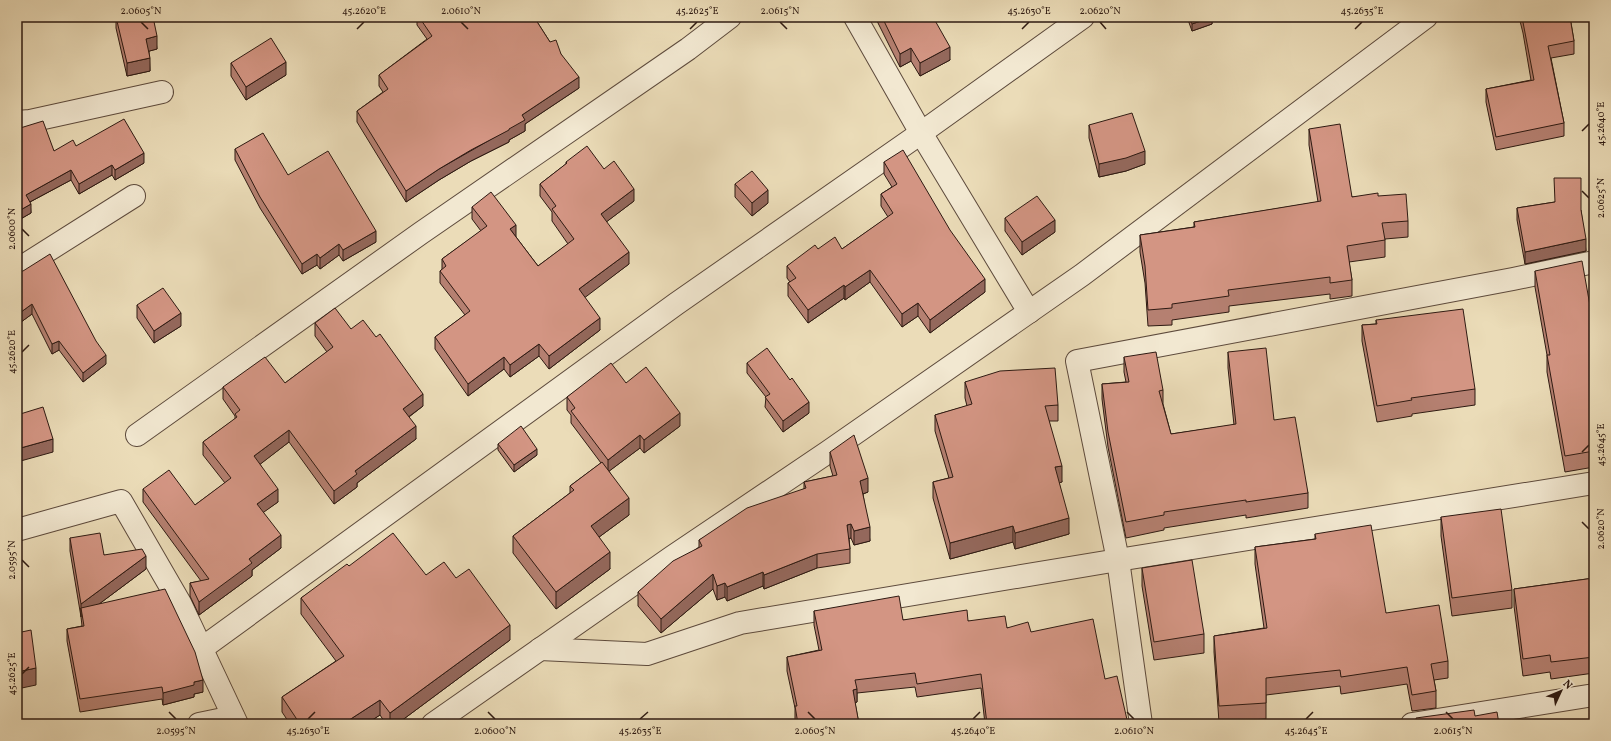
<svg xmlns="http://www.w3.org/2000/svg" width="1611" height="741" font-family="Vollkorn,serif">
<rect width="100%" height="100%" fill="#ebdcb8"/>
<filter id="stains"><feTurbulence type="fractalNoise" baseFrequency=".005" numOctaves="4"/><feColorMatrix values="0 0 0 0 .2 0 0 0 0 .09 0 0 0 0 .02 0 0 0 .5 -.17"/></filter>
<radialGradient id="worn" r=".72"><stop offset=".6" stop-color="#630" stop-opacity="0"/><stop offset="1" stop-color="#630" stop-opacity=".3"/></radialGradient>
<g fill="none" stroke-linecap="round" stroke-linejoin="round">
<defs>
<g id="minor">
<polyline points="855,17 921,133 1029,312"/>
<polyline points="17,122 30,121 162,92"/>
<polyline points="17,270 134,196"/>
<polyline points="137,435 421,233 688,49 730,17"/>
<polyline points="17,530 121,501 180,603 237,724"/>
<polyline points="201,649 676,304 921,133 1083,17"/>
<polyline points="540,649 647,654 740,623 1118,560 1594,483"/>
<polyline points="199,724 233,717"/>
<polyline points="433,724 672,557 828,452 1082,275 1426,17"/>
<polyline points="1141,724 1118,560 1077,361 1513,279 1594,262"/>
<polyline points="1412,724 1594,695"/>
</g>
</defs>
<use href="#minor" stroke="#5d4a3c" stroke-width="24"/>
<use href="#minor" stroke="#f2e8d1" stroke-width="22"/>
</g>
<g fill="#b58071" stroke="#2e1a12">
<polygon points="116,17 153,17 157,49 149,51 150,71 127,76 116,28"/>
<polygon points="417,17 534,17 550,42 561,54 579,88 525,124 525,131 509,140 509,142 471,161 439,180 406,202 357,122 357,111 383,92 379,86 379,75 427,39 417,25"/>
<polygon points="876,17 933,17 950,60 920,76 911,61 900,67 876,19"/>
<polygon points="1187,17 1212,17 1212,24 1192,31"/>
<polygon points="1519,17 1570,17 1574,41 1574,54 1551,58 1564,123 1564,136 1496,150 1486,102 1486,89 1531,80 1523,33"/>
<polygon points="231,63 286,75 246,100 231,76"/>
<polygon points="1089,125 1145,164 1126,171 1099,177 1089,138"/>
<polygon points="1309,129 1352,197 1378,196 1408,221 1408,237 1385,239 1385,257 1349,262 1352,280 1352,296 1330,299 1330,294 1229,306 1229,312 1172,320 1172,325 1148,326 1145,283 1140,252 1140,235 1194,227 1194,222 1318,202 1309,145"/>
<polygon points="235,149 288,175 376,242 343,261 339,255 320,269 317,265 302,274 260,208 235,160"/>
<polygon points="54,151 144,163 115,180 112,175 79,194 71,180 30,202 31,213 17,221"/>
<polygon points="566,162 604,169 634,201 606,222 629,264 584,297 600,330 549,369 539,356 510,377 504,369 468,396 435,349 435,337 465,315 440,283 440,271 442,269 442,259 481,231 472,219 472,207 516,237 538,266 568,244 552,221 552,212 540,196 540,184 566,164"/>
<polygon points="884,162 985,292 930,333 918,316 902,327 870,282 845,300 844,298 808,323 788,296 788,283 790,282 787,278 787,266 818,249 842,249 888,217 881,206 881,194 892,187 884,174"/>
<polygon points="735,184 768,203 752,216 735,197"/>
<polygon points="1555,202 1581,210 1586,251 1525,264 1517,220 1517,208"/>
<polygon points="1005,218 1055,232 1022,255 1005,231"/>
<polygon points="1535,271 1594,328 1594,467 1565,472 1547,372 1547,355 1535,287"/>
<polygon points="17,272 106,364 83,382 59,350 52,354 32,314 17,325"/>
<polygon points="137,305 181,326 154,343 137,318"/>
<polygon points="1376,320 1475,389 1475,405 1412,414 1412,416 1377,422 1362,341 1362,325 1376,324"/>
<polygon points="315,323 351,329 423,406 409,417 416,439 357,483 357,487 334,504 289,442 260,464 278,502 263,512 281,548 252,570 252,576 199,615 190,596 190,583 201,581 143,502 143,489 195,505 225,483 203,455 203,442 235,419 235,416 223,399 223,387 285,383 327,352 315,336"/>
<polygon points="1228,352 1274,420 1308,493 1308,508 1246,518 1246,515 1164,528 1164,530 1126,538 1108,447 1102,399 1102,384 1126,382 1124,372 1124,357 1163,390 1163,404 1171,434 1234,425 1228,368"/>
<polygon points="747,363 809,413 783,432 765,407 766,397 747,373"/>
<polygon points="965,382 1058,405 1058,421 1049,421 1062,482 1059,482 1069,534 1015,549 1013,542 950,559 933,498 933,482 949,478 935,431 935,415 967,406 965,398"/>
<polygon points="626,383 680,426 644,453 640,448 609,471 629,515 599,537 610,569 556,609 513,553 513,536 570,493 570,486 601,463 571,423 571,415 567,410 567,397"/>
<polygon points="498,444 537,455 514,472 498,450"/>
<polygon points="830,452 868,492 863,494 870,541 854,545 851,538 849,538 850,549 850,563 817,568 764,589 763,586 727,601 725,597 717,600 713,589 661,633 638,606 638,592 699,547 699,540 804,489 804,482 833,476 830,466"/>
<polygon points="1441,517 1512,590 1512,608 1452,616 1441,536"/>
<polygon points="1315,534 1386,613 1448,661 1448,678 1434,680 1436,691 1436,708 1412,711 1407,684 1341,694 1340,686 1266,695 1266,719 1219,722 1214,652 1214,636 1264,628 1255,564 1255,547 1315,539"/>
<polygon points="70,538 104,555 146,569 99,604 203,692 194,694 194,697 163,705 162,699 80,712 67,641 67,629 82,626 81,617 70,551"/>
<polygon points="349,566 426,575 456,578 510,640 397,724 386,724 380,715 366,724 290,724 282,712 282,697 336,661 301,614 301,598"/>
<polygon points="1142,568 1204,634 1204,653 1154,660 1142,586"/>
<polygon points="1594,578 1594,673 1551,679 1550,672 1523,676 1514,606 1514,589"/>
<polygon points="814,611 903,620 968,621 1031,632 1105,679 1128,724 985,724 981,688 917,697 915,687 857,693 857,702 855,703 859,724 796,724 795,720 795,708 787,671 787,657 819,650 814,625"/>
<polygon points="17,699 21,720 21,724 17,724"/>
</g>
<g fill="#94685c" stroke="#2e1a12">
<polygon points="1212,17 1212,24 1192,31 1192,24"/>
<polygon points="157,36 157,49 146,52 146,39"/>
<polygon points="950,47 950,60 920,76 920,63"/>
<polygon points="911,48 911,61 900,67 900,54"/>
<polygon points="150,58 150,71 127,76 127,63"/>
<polygon points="286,62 286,75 246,100 246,87"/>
<polygon points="579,77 579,88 525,124 525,131 509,140 509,142 471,161 439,180 406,202 406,191 439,169 509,129 522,115"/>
<polygon points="1145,151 1145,164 1126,171 1099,177 1099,164"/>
<polygon points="144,153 144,163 115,180 115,170"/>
<polygon points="112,165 112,175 79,194 79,184"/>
<polygon points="71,170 71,180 26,204 26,195"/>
<polygon points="634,189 634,201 601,226 601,214"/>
<polygon points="768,190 768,203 752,216 752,203"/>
<polygon points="31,204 31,213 17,221 17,212"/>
<polygon points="1055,220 1055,232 1022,255 1022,242"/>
<polygon points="516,225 516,237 510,229"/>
<polygon points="376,231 376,242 343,261 343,250"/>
<polygon points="1586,239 1586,251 1525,264 1525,252"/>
<polygon points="339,244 339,255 320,269 320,258"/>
<polygon points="629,252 629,264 579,302 579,289"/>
<polygon points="317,254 317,265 302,274 302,264"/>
<polygon points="870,270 870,282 845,300 845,287"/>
<polygon points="985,279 985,292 930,333 930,320"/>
<polygon points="844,285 844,298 808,323 808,310"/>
<polygon points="918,303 918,316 902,327 902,314"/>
<polygon points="32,304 32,314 17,325 17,315"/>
<polygon points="181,313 181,326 154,343 154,331"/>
<polygon points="600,318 600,330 549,369 549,356"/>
<polygon points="59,341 59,350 52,354 52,344"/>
<polygon points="539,344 539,356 510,377 510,365"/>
<polygon points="106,355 106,364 83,382 83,373"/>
<polygon points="504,357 504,369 468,396 468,384"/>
<polygon points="423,394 423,406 403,421 403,409"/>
<polygon points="809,402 809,413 783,432 783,421"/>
<polygon points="680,413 680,426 644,453 644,440"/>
<polygon points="416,426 416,439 357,483 357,487 334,504 334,491 355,471"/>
<polygon points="289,430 289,442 254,469 254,456"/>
<polygon points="640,435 640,448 608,472 608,460"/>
<polygon points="53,439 53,452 17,462 17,449"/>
<polygon points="537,449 537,455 514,472 514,465"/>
<polygon points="1062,466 1062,482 1055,484 1055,467"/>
<polygon points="868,478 868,492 860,495 860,481"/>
<polygon points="278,489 278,502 257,517 257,504"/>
<polygon points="629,498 629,515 591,543 591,526"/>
<polygon points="1069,518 1069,534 1015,549 1015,533"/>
<polygon points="851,524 851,538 847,539 847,525"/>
<polygon points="1013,526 1013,542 950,559 950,543"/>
<polygon points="870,527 870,541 854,545 854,531"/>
<polygon points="281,535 281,548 252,570 252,576 199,615 199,602 249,559"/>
<polygon points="610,552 610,569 556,609 556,592"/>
<polygon points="817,554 817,568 764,589 764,575"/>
<polygon points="146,556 146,569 83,616 81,608 81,617 81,604"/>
<polygon points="763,572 763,586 727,601 727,587"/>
<polygon points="713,574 713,589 661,633 661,619"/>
<polygon points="725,583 725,597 717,600 717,586"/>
<polygon points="510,625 510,640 397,724 390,724 390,713"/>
<polygon points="36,668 36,685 17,689 17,672"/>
<polygon points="203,680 203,692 194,694 194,697 163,705 163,693 194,682"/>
<polygon points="857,689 857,702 853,703 853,690"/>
<polygon points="380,700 380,715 366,724 343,724"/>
</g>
<g fill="#d39583" stroke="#2e1a12">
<polygon points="116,17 153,17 157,36 146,39 150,58 127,63"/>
<polygon points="419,17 534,17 550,42 556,40 561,54 579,77 522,115 525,120 509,129 509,130 471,150 439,169 406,191 357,111 388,89 379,75 432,36"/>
<polygon points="882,17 933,17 950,47 920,63 911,48 900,54"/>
<polygon points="1189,17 1212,17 1192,24"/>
<polygon points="1522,17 1570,17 1574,41 1548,46 1564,123 1496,137 1486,89 1534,80"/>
<polygon points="271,38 286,62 246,87 231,63"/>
<polygon points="1132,113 1145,151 1126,158 1099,164 1089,125"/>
<polygon points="124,119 144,153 115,170 112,165 79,184 71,170 26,195 31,204 17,212 17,129 43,121 54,151 73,140 76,146"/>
<polygon points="1340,124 1352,197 1378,193 1378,196 1406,194 1408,221 1382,223 1385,240 1347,246 1352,280 1330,283 1330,277 1228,290 1229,296 1172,304 1172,308 1148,310 1145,266 1140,235 1195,227 1194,222 1321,201 1309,129"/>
<polygon points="263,133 288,175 328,151 376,231 343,250 339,244 320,258 317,254 302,264 260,197 235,149"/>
<polygon points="587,146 604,169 614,161 634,189 601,214 629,252 579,289 600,318 549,356 539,344 510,365 504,357 468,384 435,337 470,311 440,271 446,266 442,259 487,226 472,207 491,192 516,225 510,229 538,266 574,239 552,209 556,206 540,184 567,163 566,162"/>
<polygon points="903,150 950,230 985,279 930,320 918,303 902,314 870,270 845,287 844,285 808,310 788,283 796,278 787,266 815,245 818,249 835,237 842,249 893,213 881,194 897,184 884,162"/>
<polygon points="752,171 768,190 752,203 735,184"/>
<polygon points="1554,178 1581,178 1581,210 1586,239 1525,252 1517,208 1555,202"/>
<polygon points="1037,196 1055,220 1022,242 1005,218"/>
<polygon points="50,254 96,341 106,355 83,373 59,341 52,344 32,304 17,315 17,272 23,271"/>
<polygon points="1582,261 1594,328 1594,451 1565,456 1547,355 1550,355 1535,271"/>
<polygon points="163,288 181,313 154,331 137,305"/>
<polygon points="335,308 351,329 363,320 376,337 380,334 423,394 403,409 416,426 355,471 357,474 334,491 289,430 254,456 278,489 257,504 281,535 249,559 252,563 199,602 190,583 209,579 143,489 169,470 195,505 231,478 203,442 237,417 235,414 240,410 223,387 265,357 285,383 333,347 315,323"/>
<polygon points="1463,309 1475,389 1411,398 1412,400 1377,406 1362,325 1377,324 1376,320"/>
<polygon points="767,348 790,380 792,378 809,402 783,421 765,397 770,394 747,363"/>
<polygon points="1266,348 1274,420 1295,417 1308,493 1246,502 1246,500 1164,512 1164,515 1126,522 1108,432 1102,384 1129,382 1124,357 1156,352 1163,390 1159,391 1171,434 1236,424 1228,352"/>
<polygon points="611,363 626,383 646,367 680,413 644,440 640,435 608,460 571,411 575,408 567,397"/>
<polygon points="1055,368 1058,405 1045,406 1062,466 1055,467 1069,518 1015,533 1013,526 950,543 933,482 953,477 935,415 972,404 965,382 1000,371"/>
<polygon points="43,407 53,439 17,449 17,415"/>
<polygon points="521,426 537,449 514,465 498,444"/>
<polygon points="854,435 868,478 860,481 870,527 854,531 851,524 847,525 850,549 817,554 764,575 763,572 727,587 725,583 717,586 713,574 661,619 638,592 673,561 702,546 699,540 747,508 806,488 804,482 837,475 830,452"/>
<polygon points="602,462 629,498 591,526 610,552 556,592 513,536 574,490 570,486"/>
<polygon points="1501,509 1512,590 1452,598 1441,517"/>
<polygon points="1371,525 1386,613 1439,605 1448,661 1431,664 1436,691 1412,695 1407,667 1341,677 1340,670 1266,678 1266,703 1219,706 1214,636 1267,628 1255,547 1316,539 1315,534"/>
<polygon points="100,533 104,555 142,549 146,556 81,604 70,538"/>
<polygon points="393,533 426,575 444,562 456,578 469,569 510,625 390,713 380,700 343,724 300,724 282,697 344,656 301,598 347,564 349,566"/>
<polygon points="1192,560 1204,634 1154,642 1142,568"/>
<polygon points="1594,578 1594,657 1551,662 1550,655 1523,659 1514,589"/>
<polygon points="165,589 195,652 203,680 194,682 194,685 163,693 162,687 80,699 67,629 84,626 81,608"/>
<polygon points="899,596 903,620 967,610 968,621 1005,616 1007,628 1028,622 1031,632 1093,619 1105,679 1117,676 1128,724 987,724 981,674 917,684 915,673 855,680 857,689 853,690 859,724 798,724 795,706 797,706 787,657 822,650 814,611"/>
<polygon points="31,630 36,668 17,672 17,633"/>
<polygon points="17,699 21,720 17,721"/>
<polygon points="1474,710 1475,716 1497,712 1499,724 1417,724 1416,718"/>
<polygon points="581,720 582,724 559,724"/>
</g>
<path fill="none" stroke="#2e1a12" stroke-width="1.5" d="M141,22L148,29M461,22L468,29M780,22L787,29M1100,22L1106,29M357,29L364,22M690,29L697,22M1022,29L1029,22M1355,29L1362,22M1582,131L1589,124M1582,191L1589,198M22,229L29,236M22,352L29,345M1582,452L1589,445M1582,522L1589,529M22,560L29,567M22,674L29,667M169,712L176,719M488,712L495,719M808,712L815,719M1127,712L1134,719M1446,712L1453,719M308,719L315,712M640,719L648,712M973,719L980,712M1306,719L1313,712"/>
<rect width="1611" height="741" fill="none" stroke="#ebdcb8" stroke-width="44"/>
<g transform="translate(1561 691) rotate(46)" stroke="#f2e8d1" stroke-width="3" paint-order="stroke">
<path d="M0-3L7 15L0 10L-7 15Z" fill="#2e1a12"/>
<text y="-6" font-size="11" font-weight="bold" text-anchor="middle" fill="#2e1a12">N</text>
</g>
<rect x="22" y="22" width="1567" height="697" fill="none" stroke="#2e1a12" stroke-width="1.5"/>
<g font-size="10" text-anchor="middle" fill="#2e1a12">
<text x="141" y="14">2.0605°N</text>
<text x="364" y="14">45.2620°E</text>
<text x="461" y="14">2.0610°N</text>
<text x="697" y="14">45.2625°E</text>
<text x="780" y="14">2.0615°N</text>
<text x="1029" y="14">45.2630°E</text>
<text x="1100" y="14">2.0620°N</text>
<text x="1362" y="14">45.2635°E</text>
<text transform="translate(1600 124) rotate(-90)" y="4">45.2640°E</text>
<text transform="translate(1600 198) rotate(-90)" y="4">2.0625°N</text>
<text transform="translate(11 229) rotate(-90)" y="4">2.0600°N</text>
<text transform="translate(11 352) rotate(-90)" y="4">45.2620°E</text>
<text transform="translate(1600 445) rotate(-90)" y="4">45.2645°E</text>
<text transform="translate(1600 529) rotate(-90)" y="4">2.0620°N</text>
<text transform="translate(11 560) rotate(-90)" y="4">2.0595°N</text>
<text transform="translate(11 674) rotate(-90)" y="4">45.2625°E</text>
<text x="176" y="734">2.0595°N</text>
<text x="308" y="734">45.2630°E</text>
<text x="495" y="734">2.0600°N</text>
<text x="640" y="734">45.2635°E</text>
<text x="815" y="734">2.0605°N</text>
<text x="973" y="734">45.2640°E</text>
<text x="1134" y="734">2.0610°N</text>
<text x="1306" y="734">45.2645°E</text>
<text x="1453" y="734">2.0615°N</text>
</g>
<rect width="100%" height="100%" filter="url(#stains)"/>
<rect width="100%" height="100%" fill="url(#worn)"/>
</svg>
